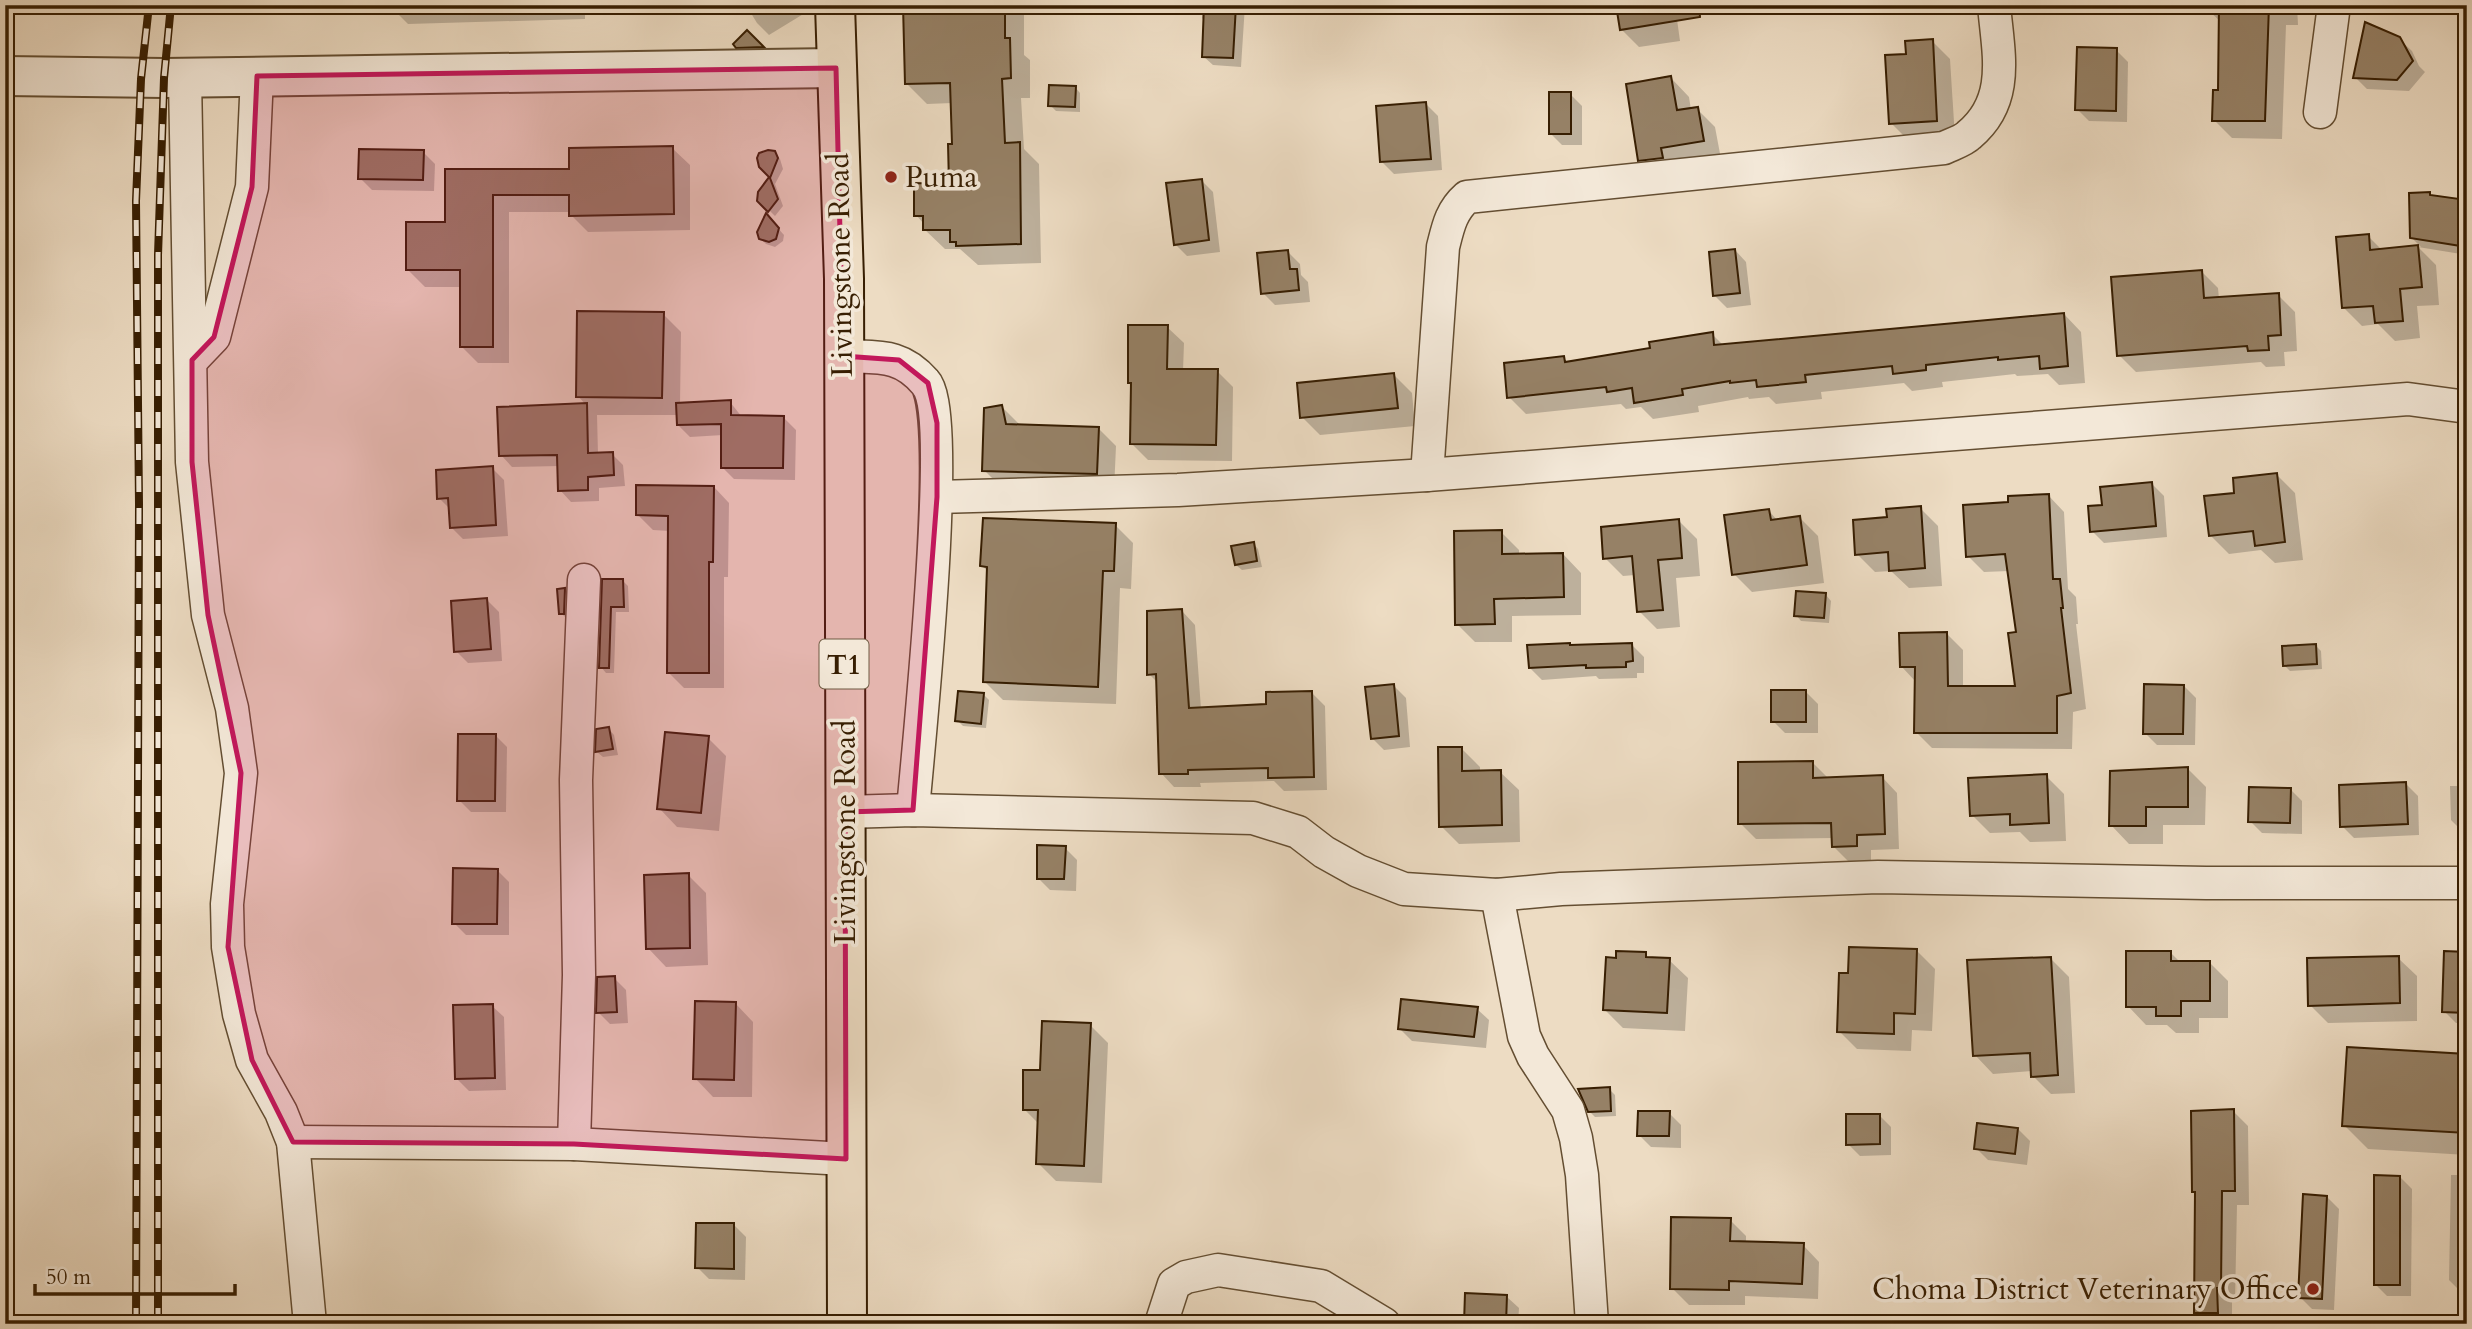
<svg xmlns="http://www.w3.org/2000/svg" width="2472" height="1329" font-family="Cardo,serif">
<rect width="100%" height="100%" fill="#eddcc3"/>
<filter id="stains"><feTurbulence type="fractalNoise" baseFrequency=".00286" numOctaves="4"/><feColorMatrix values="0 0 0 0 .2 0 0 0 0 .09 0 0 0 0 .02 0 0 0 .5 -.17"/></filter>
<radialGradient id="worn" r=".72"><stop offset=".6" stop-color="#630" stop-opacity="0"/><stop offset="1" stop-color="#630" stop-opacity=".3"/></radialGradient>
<g fill="#0003">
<polygon points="389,5 585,5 585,19 408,24"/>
<polygon points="746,5 800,5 805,13 769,35 757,23"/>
<polygon points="905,5 1024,5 1024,55 1030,60 1030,98 1021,98 1024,149 1039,164 1041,263 978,265 960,249 945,249 924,229 924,224 916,215 951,186 954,146 952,103 927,104 906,83"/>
<polygon points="1203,5 1245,5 1241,67 1213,65 1203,56 1205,21 1202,18"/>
<polygon points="1675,5 1680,41 1639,47 1621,29"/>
<polygon points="2208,5 2297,5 2298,25 2286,25 2282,139 2232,138 2214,120 2220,92 2221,22 2208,10"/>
<polygon points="747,32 767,52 743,52 735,44"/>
<polygon points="2399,39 2412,51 2419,66 2425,72 2409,91 2367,89 2355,77"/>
<polygon points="1932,41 1950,59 1955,138 1909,141 1891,123 1908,56"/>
<polygon points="2116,50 2128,62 2127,122 2089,121 2077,109"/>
<polygon points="1671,78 1689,97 1691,110 1697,109 1715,127 1721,159 1658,178 1640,160"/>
<polygon points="1075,87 1080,93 1080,112 1056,111 1050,105"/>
<polygon points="1570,94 1582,106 1582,145 1562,145 1550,133"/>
<polygon points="1426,104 1438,116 1442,170 1394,174 1382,162"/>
<polygon points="672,148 690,165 690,230 588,232 571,215 571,212 509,212 509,363 478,363 461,346 461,287 425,287 408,270 447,224 447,171 571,171"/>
<polygon points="423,152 435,164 434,191 372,190 360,178"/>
<polygon points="775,153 780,159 783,169 775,184 783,206 775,216 759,200 760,192 771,177 760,166"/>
<polygon points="1201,180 1213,192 1220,252 1187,256 1175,244"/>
<polygon points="2429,194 2432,197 2467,202 2467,255 2418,247 2436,265 2439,305 2417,306 2420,338 2395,341 2378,324 2362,326 2344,308 2368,236 2382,250 2421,247 2412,238"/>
<polygon points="767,216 784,235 783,241 775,247 766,244 760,238"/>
<polygon points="1735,250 1746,262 1751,305 1727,308 1715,296"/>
<polygon points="1288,252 1300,264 1301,275 1308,282 1310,302 1275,305 1263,293"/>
<polygon points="2201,271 2218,288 2219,299 2278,295 2295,312 2297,351 2284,352 2285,366 2266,367 2261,362 2136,372 2119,355"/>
<polygon points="2467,297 2467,314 2463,310"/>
<polygon points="663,314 681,332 680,404 730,402 742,417 784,418 796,430 795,480 734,479 722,467 723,435 690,437 678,425 678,415 597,415 598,454 612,454 623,465 625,486 599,488 599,501 571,502 560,490 559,466 512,467 501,455 586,405 578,396"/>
<polygon points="2064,314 2081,332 2085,383 2059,385 2048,374 2017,376 2015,374 1942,382 1943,387 1912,391 1904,383 1821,392 1822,399 1776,404 1769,397 1749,399 1748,397 1698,406 1699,412 1653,419 1641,407 1626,409 1621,404 1526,414 1509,397 1563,358 1569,363 1652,350 1712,334 1724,346"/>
<polygon points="1167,327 1184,343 1183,371 1217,371 1233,387 1232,461 1148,460 1132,444 1133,386 1130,383"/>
<polygon points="1394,375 1412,393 1415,426 1320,435 1302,417"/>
<polygon points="1002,407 1019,424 1098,428 1116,446 1114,491 1002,488 984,470"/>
<polygon points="492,468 504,480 508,536 463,539 451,527 450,509 439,498"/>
<polygon points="2277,475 2295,493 2303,560 2275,563 2261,550 2229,554 2210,535 2236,494"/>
<polygon points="2152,484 2164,496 2167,537 2104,543 2092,531 2104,507"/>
<polygon points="714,487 729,503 728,577 724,577 724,688 684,688 668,672 670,531 653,530 638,515"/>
<polygon points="2048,495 2064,512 2068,589 2076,597 2078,624 2076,624 2086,709 2073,712 2072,749 1932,748 1916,732 1916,682 1901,666 1946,633 1963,650 1963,687 2017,688 2018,633 2009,571 1984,572 1968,556 2010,504"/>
<polygon points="1920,508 1938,526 1942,586 1909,588 1891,571 1875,572 1857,554 1889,518"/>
<polygon points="1769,511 1778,521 1800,518 1818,536 1824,583 1752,592 1734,574"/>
<polygon points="1679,521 1697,539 1700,576 1676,578 1680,627 1657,629 1639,611 1635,575 1623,576 1605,558"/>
<polygon points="1115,525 1133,543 1131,589 1120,588 1116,704 1003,700 985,682 989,572 982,566"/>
<polygon points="1501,532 1519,550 1519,556 1563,554 1581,573 1581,615 1512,616 1512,642 1475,642 1457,624"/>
<polygon points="1253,543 1258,549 1262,567 1242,570 1236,565"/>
<polygon points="622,580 628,586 629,612 616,612 614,673 606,673 601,667 604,581"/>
<polygon points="565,590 570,595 567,619 561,613"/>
<polygon points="1826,595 1831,601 1829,623 1801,621 1796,615"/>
<polygon points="487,600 499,612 502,661 468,663 456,651"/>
<polygon points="1182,611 1195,625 1201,709 1268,706 1311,692 1325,706 1327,790 1284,791 1274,781 1200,783 1201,787 1174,787 1161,773 1158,683 1149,674"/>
<polygon points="1632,645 1644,657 1644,673 1637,673 1637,678 1599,679 1596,676 1542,680 1530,668 1572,647"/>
<polygon points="2316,646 2321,651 2322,669 2290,671 2284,665"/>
<polygon points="1394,686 1406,698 1410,747 1384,750 1372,738"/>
<polygon points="2184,686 2196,698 2195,745 2157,745 2145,733"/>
<polygon points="1806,692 1818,704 1818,733 1785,733 1773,721"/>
<polygon points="983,694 989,700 986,728 963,726 957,720"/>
<polygon points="609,729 614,735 618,755 603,757 597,752 598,731"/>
<polygon points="495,735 507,747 506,812 471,812 459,800"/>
<polygon points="708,738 726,756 719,831 677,827 659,808"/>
<polygon points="1461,748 1480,767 1480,772 1500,772 1519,790 1520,842 1459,844 1441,826"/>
<polygon points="1812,762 1828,778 1882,777 1897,793 1899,849 1871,850 1871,861 1849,862 1833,846 1833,838 1756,839 1740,823"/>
<polygon points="2188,769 2206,787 2205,825 2163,825 2163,844 2129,844 2111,825"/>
<polygon points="2046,776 2064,794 2066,841 2030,842 2020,832 1990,833 1972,815"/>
<polygon points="2406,784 2418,796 2419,835 2354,838 2342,826"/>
<polygon points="2450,786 2467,786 2467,832 2463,832 2451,820"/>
<polygon points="2290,789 2302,801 2302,834 2262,833 2250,821"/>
<polygon points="1065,848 1077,860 1076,891 1050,890 1038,878"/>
<polygon points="497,870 509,882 509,935 466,935 454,923"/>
<polygon points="688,875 706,893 708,965 666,967 648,948"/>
<polygon points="1917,951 1935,969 1932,1031 1912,1030 1911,1051 1857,1049 1839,1031 1850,975"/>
<polygon points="2170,952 2181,963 2210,963 2228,981 2228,1018 2199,1018 2199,1033 2176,1033 2167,1025 2146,1025 2128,1006"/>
<polygon points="1645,954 1650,959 1669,960 1688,978 1685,1031 1623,1028 1605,1010 1618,960"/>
<polygon points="2467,954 2467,1023 2456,1023 2444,1011"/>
<polygon points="2398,958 2417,976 2417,1021 2328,1023 2310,1005"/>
<polygon points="2051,959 2069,977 2075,1093 2051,1094 2033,1076 2032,1071 1993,1074 1975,1055"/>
<polygon points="614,978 626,990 628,1023 610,1024 598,1012"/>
<polygon points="735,1003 753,1022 752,1097 713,1097 695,1078"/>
<polygon points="492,1006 504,1017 506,1090 469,1091 457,1079"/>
<polygon points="1477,1009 1489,1020 1486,1048 1412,1041 1400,1029"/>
<polygon points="1090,1025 1108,1043 1102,1183 1056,1181 1038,1163 1039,1124 1024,1109 1041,1072"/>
<polygon points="2467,1056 2467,1155 2368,1149 2344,1125"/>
<polygon points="1609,1089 1615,1095 1616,1116 1595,1117 1589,1111"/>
<polygon points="2233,1111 2248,1126 2249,1205 2237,1205 2235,1302 2232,1302 2232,1324 2208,1324 2196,1312 2196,1194 2194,1191"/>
<polygon points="1669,1113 1681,1125 1681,1148 1651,1147 1639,1135"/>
<polygon points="1879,1115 1891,1127 1891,1155 1860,1156 1848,1144"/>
<polygon points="2018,1129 2030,1141 2027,1165 1988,1160 1976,1148"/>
<polygon points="2451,1175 2467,1175 2467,1298 2449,1280"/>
<polygon points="2400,1177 2412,1189 2411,1296 2387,1296 2375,1284"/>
<polygon points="2327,1197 2339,1209 2334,1310 2312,1309 2300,1297"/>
<polygon points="1730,1220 1746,1236 1746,1243 1803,1245 1819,1262 1818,1299 1745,1296 1745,1305 1689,1305 1672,1288"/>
<polygon points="734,1225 746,1237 745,1280 709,1279 697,1267"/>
<polygon points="1507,1297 1519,1308 1518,1324 1466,1324"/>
<polygon points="452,1315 463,1324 369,1324 369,1316"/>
<polygon points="551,1321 554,1324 492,1324"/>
<polygon points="1183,1323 1273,1323 1274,1324 1183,1324"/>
</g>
<g fill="#968166" stroke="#371e02" stroke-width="2">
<polygon points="903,5 1005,5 1005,38 1010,38 1011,78 1002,79 1005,143 1020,142 1021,244 956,246 956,242 950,242 950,230 923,230 923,216 914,216 914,183 949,184 948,144 952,144 950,83 905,84"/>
<polygon points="1204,5 1236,5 1233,58 1202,57"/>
<polygon points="1616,5 1699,5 1700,17 1620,30"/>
<polygon points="2219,5 2269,5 2265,121 2212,121 2213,90 2218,90"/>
<polygon points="2365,22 2400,37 2413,61 2397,80 2353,78"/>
<polygon points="747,30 764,47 736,48 733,44"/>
<polygon points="1933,39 1937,121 1889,124 1885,55 1906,54 1905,41"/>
<polygon points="2077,47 2117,48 2116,111 2075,110"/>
<polygon points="1671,76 1677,110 1698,107 1704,141 1661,148 1663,158 1638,161 1626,84"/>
<polygon points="1049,85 1076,86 1075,107 1048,106"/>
<rect x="1549" y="92" width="22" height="42"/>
<polygon points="1426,102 1431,159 1380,162 1376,106"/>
<polygon points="673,146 674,214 569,216 569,195 493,195 493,347 460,347 460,270 406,270 406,222 445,222 445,169 569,169 569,148"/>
<polygon points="359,149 424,150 423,180 358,179"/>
<polygon points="768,150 775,151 778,158 770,178 778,199 768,212 757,201 758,192 769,177 759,167 757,158 759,153"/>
<polygon points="1202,179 1209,240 1174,245 1166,183"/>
<polygon points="2430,192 2430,195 2467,200 2467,247 2410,238 2409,193"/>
<polygon points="766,213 779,228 776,239 769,242 759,239 757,232"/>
<polygon points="2369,234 2370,250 2418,245 2422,287 2400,289 2403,321 2375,323 2373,306 2342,308 2336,237"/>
<polygon points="1735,249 1740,293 1713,296 1709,252"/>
<polygon points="1288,250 1290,269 1297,269 1299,290 1261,294 1257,253"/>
<polygon points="2202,270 2204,298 2279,293 2281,335 2268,336 2269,350 2248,351 2247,346 2117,356 2111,277"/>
<polygon points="577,311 664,312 662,398 576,397"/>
<polygon points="2064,313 2068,366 2040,369 2039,356 1998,360 1998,357 1926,365 1926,370 1893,374 1892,366 1805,375 1806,382 1757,387 1756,380 1730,383 1730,381 1682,389 1683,395 1634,403 1632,388 1607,392 1606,387 1507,398 1504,363 1564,356 1565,362 1650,348 1649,342 1713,332 1714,345"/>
<polygon points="1128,325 1168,325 1167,369 1218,369 1216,445 1130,444 1131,383 1128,383"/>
<polygon points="1394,373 1398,408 1300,418 1297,383"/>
<polygon points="731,400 731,415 784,416 783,468 721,468 721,424 677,425 676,403"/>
<polygon points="587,403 588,453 613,452 614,475 588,477 588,490 558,491 557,455 499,456 497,407"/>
<polygon points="1002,405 1006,424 1099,427 1097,474 982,471 984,408"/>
<polygon points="493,466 496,525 450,528 448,498 437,499 436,470"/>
<polygon points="2277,473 2285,542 2255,546 2253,531 2209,536 2204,496 2234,493 2233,478"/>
<polygon points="2152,482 2156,526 2090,532 2088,506 2102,505 2100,487"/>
<polygon points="636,485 714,486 713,562 709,562 709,673 667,673 668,516 636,515"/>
<polygon points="2049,494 2053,579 2060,579 2063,608 2061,608 2071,693 2057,696 2057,733 1914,733 1915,667 1900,667 1899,633 1947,632 1948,686 2015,686 2008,633 2016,632 2005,554 1966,557 1963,505 2008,502 2008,496"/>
<polygon points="1921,506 1925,568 1889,571 1888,552 1855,555 1853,520 1887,517 1886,509"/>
<polygon points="1769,509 1771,520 1800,516 1807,565 1732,575 1724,515"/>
<polygon points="983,518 1116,523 1114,571 1103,571 1098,687 983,682 987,567 980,566"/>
<polygon points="1679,519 1682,558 1658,560 1663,610 1637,612 1632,556 1603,559 1601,527"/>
<polygon points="1502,530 1502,554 1563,553 1564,597 1494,599 1495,624 1455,625 1454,531"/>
<polygon points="1254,542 1257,561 1235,565 1231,546"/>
<polygon points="602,579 623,579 624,607 611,607 609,668 599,668"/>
<polygon points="565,588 564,614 559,614 557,589"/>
<polygon points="1796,591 1826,593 1824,618 1794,616"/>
<polygon points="487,598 491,649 454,652 451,601"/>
<polygon points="1182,609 1189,708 1266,704 1266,692 1312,691 1314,777 1268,778 1268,768 1188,770 1188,774 1159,774 1156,674 1147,675 1147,611"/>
<polygon points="1570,643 1570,645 1632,643 1633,661 1626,662 1626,667 1586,668 1586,665 1529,668 1527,645"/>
<polygon points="2316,644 2317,664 2283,666 2282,646"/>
<polygon points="1394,684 1399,736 1371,739 1365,687"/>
<polygon points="2144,684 2184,685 2183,734 2143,734"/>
<rect x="1771" y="690" width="35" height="32"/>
<polygon points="958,691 984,693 981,724 955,721"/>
<polygon points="609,727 613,749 595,752 596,729"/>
<polygon points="665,732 709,736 701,813 657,809"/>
<polygon points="458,734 496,734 495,801 457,801"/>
<polygon points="1438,747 1462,747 1462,771 1501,770 1502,825 1439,827"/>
<polygon points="1813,761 1813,778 1883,775 1885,834 1857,835 1857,846 1832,847 1831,823 1738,824 1738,762"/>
<polygon points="2188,767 2188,807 2146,807 2146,826 2109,826 2110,771"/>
<polygon points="2047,774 2049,823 2010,825 2010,814 1970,816 1968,778"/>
<polygon points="2406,782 2408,824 2340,827 2339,785"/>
<polygon points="2249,787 2291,788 2290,823 2248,822"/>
<polygon points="1037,845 1066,846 1064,879 1037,879"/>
<polygon points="453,868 498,869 497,924 452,924"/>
<polygon points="689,873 690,948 646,949 644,875"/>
<polygon points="1849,947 1917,949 1915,1014 1894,1013 1894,1034 1837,1032 1839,973 1848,973"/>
<polygon points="1616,951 1646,952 1646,957 1670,958 1667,1013 1603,1010 1606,957 1616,958"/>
<polygon points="2126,951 2171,951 2171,961 2210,961 2210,1001 2181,1001 2181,1016 2156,1016 2156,1007 2126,1007"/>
<polygon points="2444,951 2467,952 2467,1013 2442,1012"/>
<polygon points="2399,956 2400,1003 2308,1006 2307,958"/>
<polygon points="2051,957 2058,1075 2031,1077 2030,1053 1973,1056 1967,960"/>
<polygon points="615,976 617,1012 596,1013 597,977"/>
<polygon points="1401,999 1478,1007 1474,1037 1398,1029"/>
<polygon points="695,1001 736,1002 734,1080 693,1079"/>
<polygon points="493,1004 495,1078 455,1079 453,1005"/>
<polygon points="1042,1021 1091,1023 1084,1166 1036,1164 1038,1110 1023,1110 1023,1070 1040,1070"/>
<polygon points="2347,1047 2467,1054 2467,1133 2342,1126"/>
<polygon points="1610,1087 1611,1111 1588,1112 1578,1089"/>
<polygon points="2234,1109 2235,1191 2222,1191 2221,1288 2217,1288 2218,1313 2194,1313 2195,1192 2192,1192 2191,1111"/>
<polygon points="1638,1111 1670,1111 1669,1136 1637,1136"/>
<polygon points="1846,1114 1880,1114 1880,1144 1846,1145"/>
<polygon points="1977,1123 2018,1128 2015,1154 1974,1149"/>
<polygon points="2374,1175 2400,1176 2400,1285 2374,1285"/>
<polygon points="2303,1194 2327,1196 2322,1299 2298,1298"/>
<polygon points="1671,1217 1731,1218 1730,1241 1804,1243 1802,1284 1729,1281 1729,1290 1670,1289"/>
<polygon points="696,1223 734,1223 734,1269 695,1268"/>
<polygon points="1465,1293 1507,1295 1506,1324 1464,1324"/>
</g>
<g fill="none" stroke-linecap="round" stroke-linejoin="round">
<defs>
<g id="minor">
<polyline points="185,78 192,462 208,615 232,708 241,773 227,904 228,947 239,1014 252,1060 281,1112 293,1142 310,1324"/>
<polyline points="2320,112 2334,5"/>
<path d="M843,356C878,358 900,353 925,382C954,413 918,749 913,810"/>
<polyline points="192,360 214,337 252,187 257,76"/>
<path d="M1427,475L1443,247C1448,227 1451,211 1467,197L1944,148C1952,144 1963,141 1969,135C2011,100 1998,53 1994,5"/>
<polyline points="937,497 1178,490 1427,475 2408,399 2467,407"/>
<polyline points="845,812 913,810 1253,818 1298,832 1324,852 1358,871 1404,889 1497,895 1561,889 1878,877 2206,883 2467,883"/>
<polyline points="1497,895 1524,1036 1533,1056 1568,1110 1576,1138 1582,1175 1592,1324"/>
<polyline points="293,1142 574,1144 846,1159"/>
<polyline points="574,1144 579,975 576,780 584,580"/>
<polyline points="1161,1324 1174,1284 1186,1277 1218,1270 1321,1286 1384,1324"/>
</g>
<polyline id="tertiary" points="5,76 164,78 836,68"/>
<polyline id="trunk" points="835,5 844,279 847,1324"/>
</defs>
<use href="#minor" stroke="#644e32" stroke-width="35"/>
<use href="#tertiary" stroke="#644e32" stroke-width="42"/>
<use href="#trunk" stroke="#371e02" stroke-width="42"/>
<use href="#minor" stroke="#f3e8d8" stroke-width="32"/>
<use href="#tertiary" stroke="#f3e8d8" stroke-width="38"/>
<use href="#trunk" stroke="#eddcc3" stroke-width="38"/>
<defs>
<g id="rail">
<polyline points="136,1324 139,504 136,201 141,79 149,5"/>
<polyline points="158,1324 158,255 164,78 171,5"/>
</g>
</defs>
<use href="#rail" stroke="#371e02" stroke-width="8"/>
<use href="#rail" stroke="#f3e8d8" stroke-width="5" stroke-dasharray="16" stroke-linecap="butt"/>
</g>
<path fill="#c2185b" fill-opacity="0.2" stroke="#c2185b" stroke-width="5" stroke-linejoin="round" d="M836,68L843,356L899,360L928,383L937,423V497L913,810L845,812L846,1159L574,1144L293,1142L252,1060L228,947L241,773L208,615L192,462V360L214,337L252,187L257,76Z"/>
<g fill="#8f2418" stroke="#f3e8d8" stroke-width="2.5">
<circle cx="891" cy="177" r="7"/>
<circle cx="2313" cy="1289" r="7"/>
</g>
<g text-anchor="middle" stroke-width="7" stroke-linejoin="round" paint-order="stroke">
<rect fill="#f3e8d8" stroke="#6f5b42" stroke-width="2" x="819.5" y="639.5" width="49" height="49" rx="5"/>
<g font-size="28" font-weight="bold" fill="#371e02">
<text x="844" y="674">T1</text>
</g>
<g font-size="30" fill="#371e02" stroke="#f3e8d8" text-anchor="start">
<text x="905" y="187">Puma</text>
<text x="2299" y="1299" text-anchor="end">Choma District Veterinary Office</text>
</g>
<g font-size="30" fill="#371e02" stroke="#f3e8d8">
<text transform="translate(840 265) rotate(-91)" y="10">Livingstone Road</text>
<text transform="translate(845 832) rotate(-90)" y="10">Livingstone Road</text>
</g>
</g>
<rect width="2472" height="1329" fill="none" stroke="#eddcc3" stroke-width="28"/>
<rect x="7" y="7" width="2458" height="1315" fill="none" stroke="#371e02" stroke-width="3.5"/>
<rect x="14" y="14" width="2444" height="1301" fill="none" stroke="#371e02" stroke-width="2"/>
<path d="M35 1284v10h200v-10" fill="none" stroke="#371e02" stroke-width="3.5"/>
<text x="46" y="1284" font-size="21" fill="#371e02" stroke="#f3e8d8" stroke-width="5" paint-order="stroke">50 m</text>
<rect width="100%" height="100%" filter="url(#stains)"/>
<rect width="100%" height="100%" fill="url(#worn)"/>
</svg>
